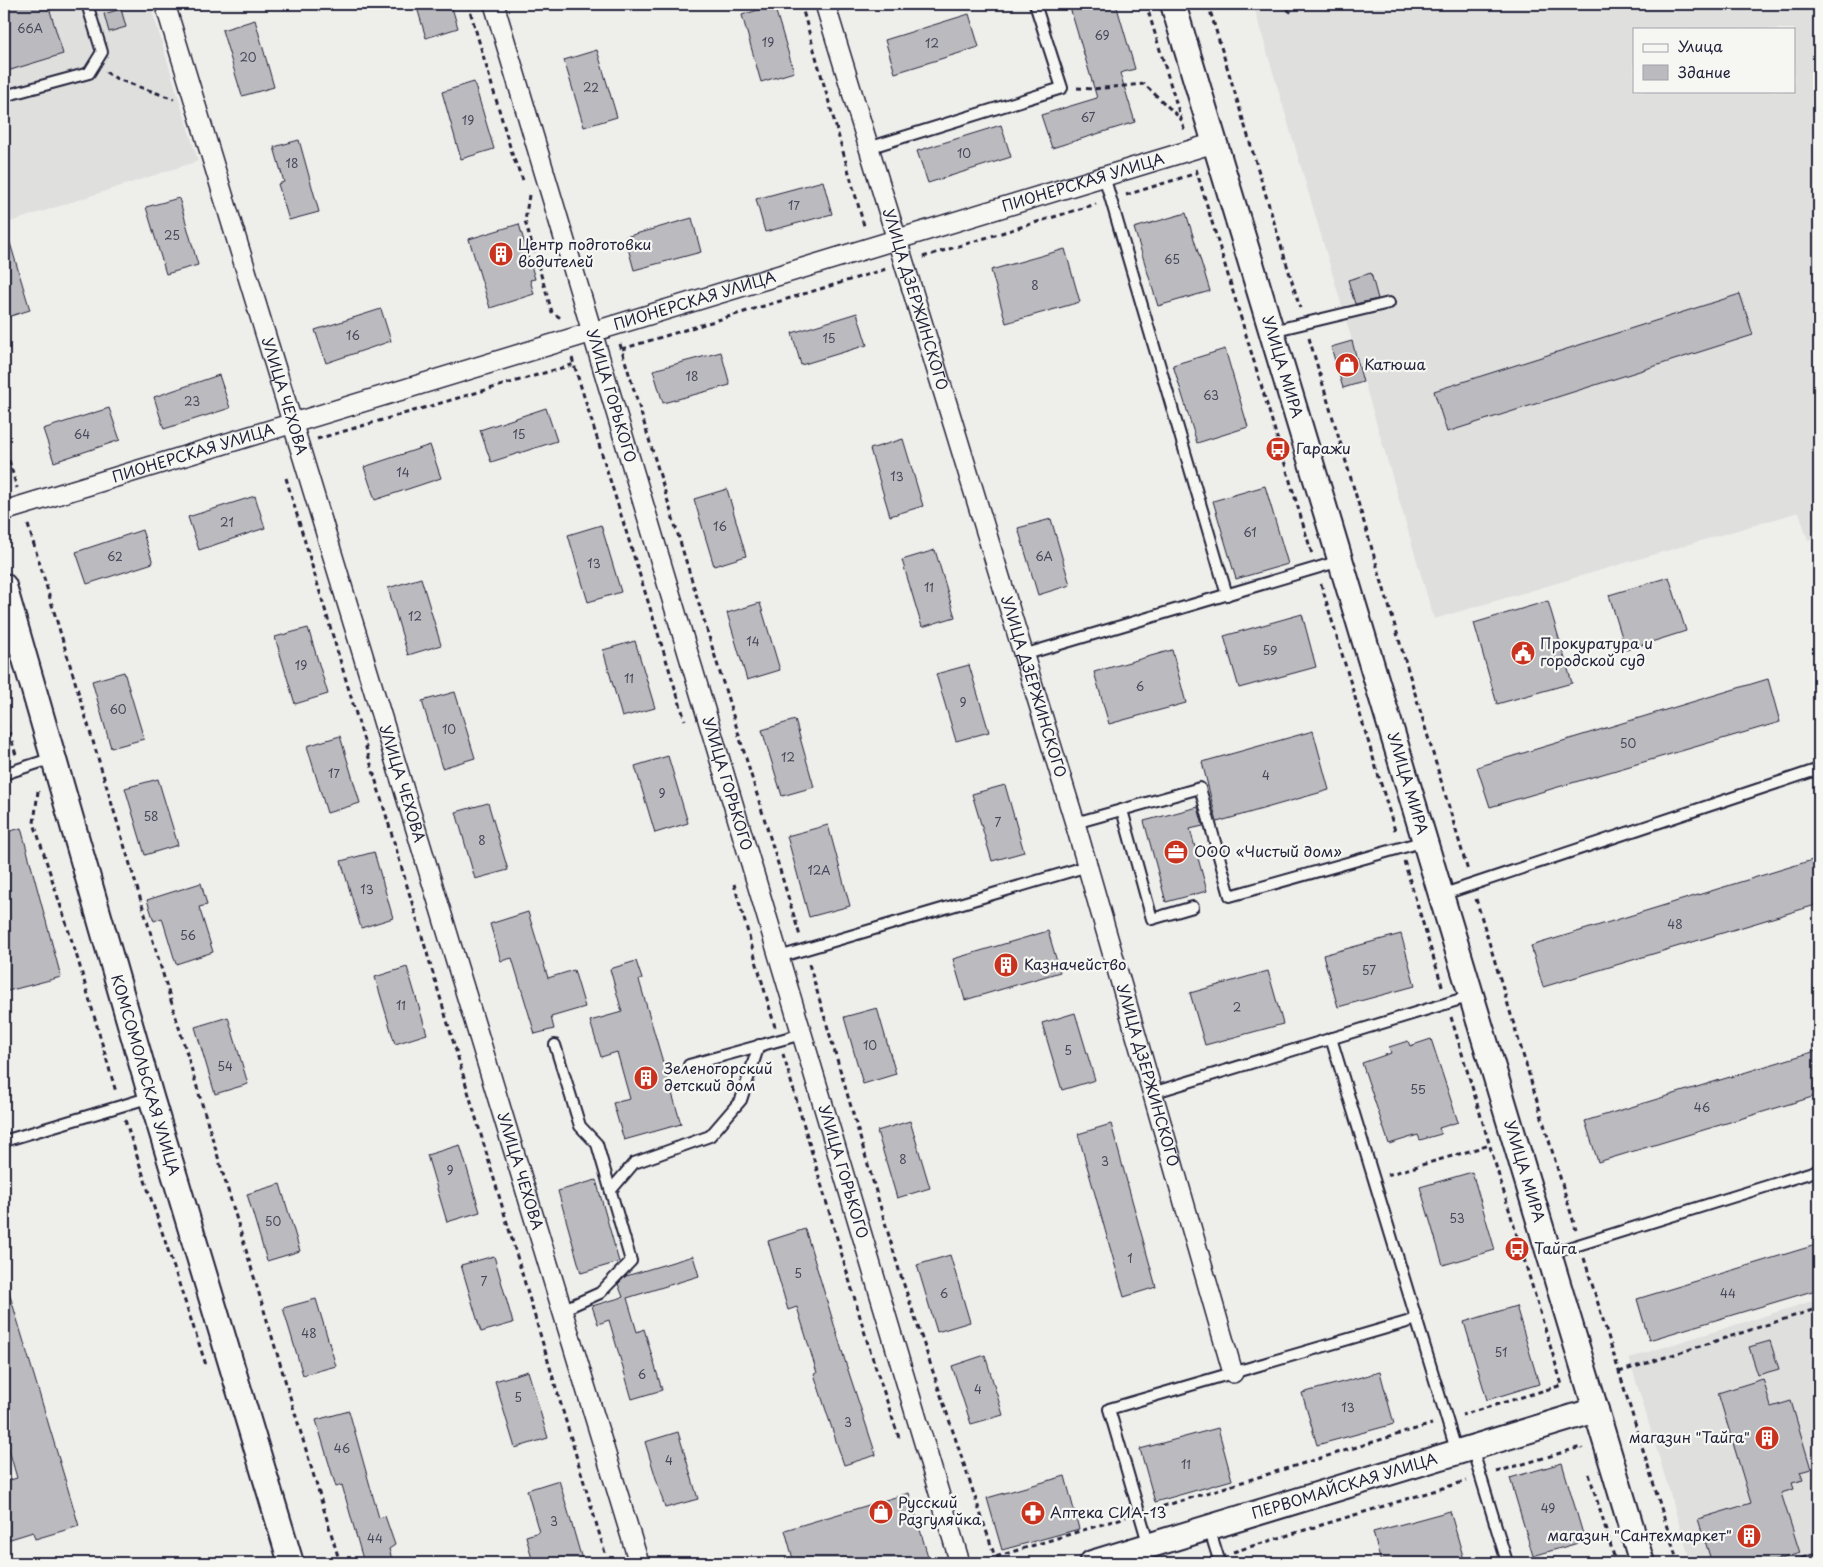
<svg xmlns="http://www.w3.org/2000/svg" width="1823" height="1567" font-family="'Playpen Sans',sans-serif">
<rect width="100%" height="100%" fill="#eeeeeb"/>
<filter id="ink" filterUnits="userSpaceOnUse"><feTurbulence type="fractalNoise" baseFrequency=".02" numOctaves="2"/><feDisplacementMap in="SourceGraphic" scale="10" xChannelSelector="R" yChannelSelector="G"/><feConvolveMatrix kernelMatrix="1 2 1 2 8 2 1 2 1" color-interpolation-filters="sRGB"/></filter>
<g filter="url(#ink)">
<g fill="#dfdfde" fill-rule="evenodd">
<polygon points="4,4 150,4 198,161 4,224"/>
<path d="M1253,4H1819V536L1808,540L1799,512L1434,619ZM1634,29H1794V91H1634Z"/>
<polygon points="1819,1299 1819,1563 1691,1563 1629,1358"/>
</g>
<g fill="#bbbbbf" stroke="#22223b">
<polygon points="4,4 48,4 63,54 4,72"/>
<polygon points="416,4 451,4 458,28 426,38"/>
<polygon points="1069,4 1116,4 1135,69 1120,73 1135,122 1052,148 1041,115 1097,98"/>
<polygon points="774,5 794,72 761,82 742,15"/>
<polygon points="121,9 126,27 109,32 104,14"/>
<polygon points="969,14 979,47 895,73 885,40"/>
<polygon points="255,20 274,87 242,96 222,30"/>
<polygon points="597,50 617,117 584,127 564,60"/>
<polygon points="474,82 494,149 461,159 442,92"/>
<polygon points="1001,125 1011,157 928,183 917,151"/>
<polygon points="299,140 319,212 289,220 278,184 284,182 274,147"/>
<polygon points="823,181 832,214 765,232 756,199"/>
<polygon points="179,198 198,265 166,274 146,207"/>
<polygon points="1186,213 1210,291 1158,306 1134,228"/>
<polygon points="692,218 701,252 634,270 625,237"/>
<polygon points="519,224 535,279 530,280 534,294 490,308 469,239"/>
<polygon points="4,236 8,236 30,310 4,318"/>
<polygon points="1065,249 1080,302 1006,323 991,270"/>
<polygon points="1371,273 1378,299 1355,304 1348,280"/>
<polygon points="1740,294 1753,335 1447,432 1434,391"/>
<polygon points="381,309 391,341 326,363 315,330"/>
<polygon points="857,313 867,345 801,365 792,333"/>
<polygon points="1352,341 1363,382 1343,388 1331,347"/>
<polygon points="1225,349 1248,427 1197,443 1173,365"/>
<polygon points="721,352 730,385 663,403 653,370"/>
<polygon points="219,375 230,408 164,429 154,397"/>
<polygon points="109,408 120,440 54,462 43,429"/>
<polygon points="546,408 557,441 491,462 480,430"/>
<polygon points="903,439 923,506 890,516 870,449"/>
<polygon points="430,445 441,478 375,500 364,467"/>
<polygon points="1265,486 1288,564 1236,579 1213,501"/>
<polygon points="727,489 746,556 714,566 694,499"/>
<polygon points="255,496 265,528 199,550 188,517"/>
<polygon points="1051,519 1070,585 1038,595 1018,528"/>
<polygon points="601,525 621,592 588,602 568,535"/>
<polygon points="142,530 153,563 87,584 76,552"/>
<polygon points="935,550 955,617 922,627 902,560"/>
<polygon points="1669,577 1686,631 1626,650 1609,595"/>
<polygon points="421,578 441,645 408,655 388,588"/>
<polygon points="1548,601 1572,683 1497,704 1474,623"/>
<polygon points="760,603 780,670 747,680 727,613"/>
<polygon points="1302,614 1316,667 1239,688 1224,636"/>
<polygon points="308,628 328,694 295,704 275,637"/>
<polygon points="635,641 655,708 622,717 603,650"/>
<polygon points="1172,650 1186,703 1109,724 1094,672"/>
<polygon points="969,665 989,732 956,741 936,674"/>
<polygon points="124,672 144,739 111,748 92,681"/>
<polygon points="1768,679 1780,722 1490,807 1477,767"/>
<polygon points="455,692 475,758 442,768 422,701"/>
<polygon points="795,720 814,787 782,796 762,730"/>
<polygon points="1313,731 1329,790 1217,822 1202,762"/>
<polygon points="340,736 360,803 327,813 307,746"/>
<polygon points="668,756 688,823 655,833 635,766"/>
<polygon points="158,779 178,845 145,855 125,788"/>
<polygon points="1005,785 1024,852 992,861 972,794"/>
<polygon points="488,803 508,870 475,879 456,812"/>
<polygon points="1198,807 1203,826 1190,829 1207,891 1166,902 1144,821"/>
<polygon points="828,825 850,906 809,917 787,836"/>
<polygon points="21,828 61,977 4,992 4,949 9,948 4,927 4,833"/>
<polygon points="374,852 393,918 361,928 341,861"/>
<polygon points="1819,858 1819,904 1543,987 1531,946"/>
<polygon points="201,883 207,905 199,907 213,952 176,964 162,918 154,921 147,900"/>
<polygon points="528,912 548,978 574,970 585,1007 551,1017 554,1029 535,1034 512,958 501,961 490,924"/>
<polygon points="1048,931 1060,972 965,1000 953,959"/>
<polygon points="1401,934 1415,986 1338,1007 1323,955"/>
<polygon points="636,961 642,979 639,980 681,1124 624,1140 613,1103 630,1099 617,1052 601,1057 590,1021 622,1012 610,969"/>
<polygon points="407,967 427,1034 395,1044 375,977"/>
<polygon points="1268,971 1283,1024 1205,1045 1190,993"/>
<polygon points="877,1008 896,1074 863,1084 844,1017"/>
<polygon points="1075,1013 1095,1080 1062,1090 1042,1023"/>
<polygon points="228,1017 248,1084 215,1094 195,1027"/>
<polygon points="1431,1039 1458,1122 1439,1128 1441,1134 1420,1140 1418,1135 1389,1144 1362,1063 1391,1053 1389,1047 1408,1041 1410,1046"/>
<polygon points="1819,1050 1819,1095 1598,1162 1585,1121"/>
<polygon points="910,1121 930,1188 897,1198 877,1131"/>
<polygon points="1111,1124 1156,1287 1124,1297 1078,1134"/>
<polygon points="460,1145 480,1212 447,1222 427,1155"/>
<polygon points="1472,1172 1495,1250 1443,1265 1420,1187"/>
<polygon points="596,1180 619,1262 581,1273 558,1191"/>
<polygon points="280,1184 300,1251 267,1261 247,1194"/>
<polygon points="805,1229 846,1364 876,1455 844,1465 814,1374 817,1373 797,1307 788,1310 768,1241"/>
<polygon points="1819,1244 1819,1289 1649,1340 1637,1299"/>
<polygon points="950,1255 970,1322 937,1332 917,1265"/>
<polygon points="494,1256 513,1323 481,1332 461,1265"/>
<polygon points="693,1256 699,1276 627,1298 637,1332 644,1329 662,1390 632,1399 609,1320 598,1324 592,1306 623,1297 618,1284 626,1276"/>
<polygon points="8,1289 79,1526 35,1539 33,1532 4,1541 4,1482 17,1478 4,1432 4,1290"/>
<polygon points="316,1299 336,1366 303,1375 283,1308"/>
<polygon points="1516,1306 1539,1384 1487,1400 1464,1322"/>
<polygon points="1770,1341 1779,1369 1758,1375 1749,1347"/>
<polygon points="985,1355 1003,1415 971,1424 952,1366"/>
<polygon points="528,1371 548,1438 515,1448 495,1381"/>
<polygon points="1380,1372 1394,1424 1317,1445 1302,1393"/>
<polygon points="1763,1379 1771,1407 1791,1401 1811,1469 1800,1472 1803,1480 1792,1483 1794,1489 1781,1493 1800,1553 1768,1563 1712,1563 1698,1519 1751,1503 1718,1393"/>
<polygon points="349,1411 379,1518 385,1516 395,1545 389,1549 393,1563 364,1563 342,1485 336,1487 316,1420"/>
<polygon points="1218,1428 1232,1480 1155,1502 1140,1449"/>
<polygon points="678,1432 698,1499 665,1508 645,1442"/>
<polygon points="1562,1463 1585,1541 1533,1556 1510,1478"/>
<polygon points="1065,1476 1079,1529 1002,1550 987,1498"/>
<polygon points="559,1480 583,1563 533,1563 526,1536 539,1532 527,1490"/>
<polygon points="909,1493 930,1563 802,1563 800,1557 793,1559 785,1530"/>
<polygon points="1450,1511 1465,1563 1381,1563 1373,1532"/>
</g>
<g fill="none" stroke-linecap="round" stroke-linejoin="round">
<defs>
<g id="service">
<polyline points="4,96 89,73 102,52 87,4"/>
<polyline points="868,148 1062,88 1035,4"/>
<polyline points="1104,176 1227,595"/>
<polyline points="1272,331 1389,303"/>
<polyline points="1023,655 1340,561"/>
<polyline points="4,774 53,758"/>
<polyline points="1122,810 1152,919 1193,907"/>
<polyline points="1075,823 1200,788 1230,896 1425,841"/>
<polyline points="1441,895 1819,769"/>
<polyline points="779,957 1088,866"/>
<polyline points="1331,1038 1457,1453"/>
<polyline points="555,1045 580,1126 597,1144 631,1261 600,1293 562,1310"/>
<polyline points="689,1065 802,1034"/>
<polyline points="1152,1093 1471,996"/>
<polyline points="4,1141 151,1097"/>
<polyline points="611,1190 634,1163 710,1136 741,1100 759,1045"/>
<polyline points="1549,1254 1819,1170"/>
<polyline points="1472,1448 1507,1562"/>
<polyline points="1209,1528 1220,1563"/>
<polyline points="1149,1546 1109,1409 1417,1319"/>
<polyline points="1805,1563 1819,1559"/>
</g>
<g id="minor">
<path id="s1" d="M165,4L639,1563"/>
<path id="s2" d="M494,4L960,1563"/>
<path id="s3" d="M825,4L1075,823L1233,1373"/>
<path id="s4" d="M4,511L1214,143"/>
</g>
<g id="tertiary">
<path id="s5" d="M1173,4L1642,1563"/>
<path id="s6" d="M4,586L151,1097L291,1563"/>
<path id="s7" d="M1092,1563L1596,1410"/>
</g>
</defs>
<use href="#service" stroke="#22223b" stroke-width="14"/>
<use href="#minor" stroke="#22223b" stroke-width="22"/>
<use href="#tertiary" stroke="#22223b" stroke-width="28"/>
<g stroke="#22223b" stroke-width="3" stroke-dasharray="5 4" stroke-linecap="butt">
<polyline points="468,4 513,157 523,180"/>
<polyline points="801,4 865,229"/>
<polyline points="1146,4 1185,132"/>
<polyline points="1208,4 1300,308"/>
<polyline points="1280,4 1292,13"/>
<polyline points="106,72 117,79 174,99"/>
<polyline points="1077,88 1093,89 1144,84 1181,119"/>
<polyline points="1196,169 1312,554"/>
<polyline points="529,195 525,221 552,312 562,319"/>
<polyline points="1126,195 1197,173"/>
<polyline points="923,257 1096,204"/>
<polyline points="1309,338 1468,871"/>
<polyline points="620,344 800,936"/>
<polyline points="622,349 886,269"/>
<polyline points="572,358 685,720"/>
<polyline points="317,439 575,364"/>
<polyline points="4,443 17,488"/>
<polyline points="286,478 608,1563"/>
<polyline points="28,525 340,1563"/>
<polyline points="1321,584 1396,834"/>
<polyline points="4,715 16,755"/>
<polyline points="38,791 34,823 78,960 116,1092"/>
<polyline points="1404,861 1443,989"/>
<polyline points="734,884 775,1027"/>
<polyline points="1476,899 1576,1230"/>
<polyline points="809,964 899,1270 995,1557"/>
<polyline points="1451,1017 1562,1385 1462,1415"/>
<polyline points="783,1054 868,1344 899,1438"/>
<polyline points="125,1120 206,1365"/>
<polyline points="1387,1175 1490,1145"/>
<polyline points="1584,1258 1678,1563"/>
<polyline points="1619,1372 1819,1308"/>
<polyline points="1496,1472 1581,1447 1582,1449"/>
<polyline points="1589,1474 1616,1563"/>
<polyline points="1154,1509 1432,1424"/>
<polyline points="1233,1552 1466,1481"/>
<polyline points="979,1562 1126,1517"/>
<polyline points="1194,1563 1203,1561"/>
</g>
<use href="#service" stroke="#f6f6f2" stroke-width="10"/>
<use href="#minor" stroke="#f6f6f2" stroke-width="19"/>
<use href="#tertiary" stroke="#f6f6f2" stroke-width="24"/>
</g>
</g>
<defs>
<symbol id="building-disc" viewBox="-11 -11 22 22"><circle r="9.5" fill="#c8321e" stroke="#f6f6f2"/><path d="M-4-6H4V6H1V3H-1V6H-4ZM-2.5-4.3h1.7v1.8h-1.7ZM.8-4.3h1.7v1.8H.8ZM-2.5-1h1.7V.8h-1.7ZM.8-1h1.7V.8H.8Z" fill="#fff"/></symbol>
<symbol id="shop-disc" viewBox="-11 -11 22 22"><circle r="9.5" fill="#c8321e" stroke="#f6f6f2"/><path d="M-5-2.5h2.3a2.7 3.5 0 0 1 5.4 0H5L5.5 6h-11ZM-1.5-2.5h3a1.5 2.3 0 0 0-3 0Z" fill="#fff"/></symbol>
<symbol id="bus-disc" viewBox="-11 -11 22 22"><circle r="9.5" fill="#c8321e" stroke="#f6f6f2"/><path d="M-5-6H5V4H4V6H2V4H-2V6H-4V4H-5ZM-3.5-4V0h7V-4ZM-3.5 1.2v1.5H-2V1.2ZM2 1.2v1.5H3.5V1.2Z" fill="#fff"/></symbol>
<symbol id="civic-disc" viewBox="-11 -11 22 22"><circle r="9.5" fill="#c8321e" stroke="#f6f6f2"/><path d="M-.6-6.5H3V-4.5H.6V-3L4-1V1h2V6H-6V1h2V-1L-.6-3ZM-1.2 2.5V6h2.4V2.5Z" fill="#fff"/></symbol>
<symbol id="office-disc" viewBox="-11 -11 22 22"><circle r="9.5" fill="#c8321e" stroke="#f6f6f2"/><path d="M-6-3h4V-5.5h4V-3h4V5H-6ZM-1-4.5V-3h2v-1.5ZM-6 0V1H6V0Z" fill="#fff"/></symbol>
<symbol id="pharmacy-disc" viewBox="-11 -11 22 22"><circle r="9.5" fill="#c8321e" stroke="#f6f6f2"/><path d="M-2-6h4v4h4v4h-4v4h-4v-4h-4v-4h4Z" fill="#fff"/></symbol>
</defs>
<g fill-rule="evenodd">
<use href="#building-disc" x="487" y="240" width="28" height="28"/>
<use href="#shop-disc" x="1333" y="351" width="28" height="28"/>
<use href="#bus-disc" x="1264" y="435" width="28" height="28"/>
<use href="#civic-disc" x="1509" y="639" width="28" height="28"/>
<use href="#office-disc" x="1162" y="838" width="28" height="28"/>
<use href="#building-disc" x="992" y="951" width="28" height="28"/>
<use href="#building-disc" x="632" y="1064" width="28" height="28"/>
<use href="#bus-disc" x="1503" y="1235" width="28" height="28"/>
<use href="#building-disc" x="1753" y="1424" width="28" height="28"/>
<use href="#shop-disc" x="867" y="1498" width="28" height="28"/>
<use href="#pharmacy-disc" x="1019" y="1499" width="28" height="28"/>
<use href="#building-disc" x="1735" y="1522" width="28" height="28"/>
</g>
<g text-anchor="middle" stroke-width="4.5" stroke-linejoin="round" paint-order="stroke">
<g font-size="12" fill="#48485c">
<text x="30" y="33">66А</text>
<text x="1102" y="40">69</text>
<text x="768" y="47">19</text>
<text x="932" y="48">12</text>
<text x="248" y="62">20</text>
<text x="591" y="92">22</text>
<text x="1088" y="122">67</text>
<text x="468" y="125">19</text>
<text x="964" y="158">10</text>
<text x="292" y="168">18</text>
<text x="794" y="210">17</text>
<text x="172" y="240">25</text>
<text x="1172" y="264">65</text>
<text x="1035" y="290">8</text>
<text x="353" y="340">16</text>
<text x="829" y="343">15</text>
<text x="692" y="381">18</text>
<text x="1211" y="400">63</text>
<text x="192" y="406">23</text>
<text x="82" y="439">64</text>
<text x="519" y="439">15</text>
<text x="403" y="477">14</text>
<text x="897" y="481">13</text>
<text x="227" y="527">21</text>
<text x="720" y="531">16</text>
<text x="1250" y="537">61</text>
<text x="115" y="561">62</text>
<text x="1044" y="561">6А</text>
<text x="594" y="568">13</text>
<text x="929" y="592">11</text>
<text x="415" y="621">12</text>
<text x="753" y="646">14</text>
<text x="1270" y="655">59</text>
<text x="301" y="670">19</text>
<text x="629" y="683">11</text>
<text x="1140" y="691">6</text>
<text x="963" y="707">9</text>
<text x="118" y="714">60</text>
<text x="449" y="734">10</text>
<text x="1628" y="748">50</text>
<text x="788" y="762">12</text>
<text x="334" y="778">17</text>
<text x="1266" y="780">4</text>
<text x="662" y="798">9</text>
<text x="151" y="821">58</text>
<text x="998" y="827">7</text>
<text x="482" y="845">8</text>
<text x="819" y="875">12А</text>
<text x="367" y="894">13</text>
<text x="1675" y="929">48</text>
<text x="188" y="940">56</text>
<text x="1369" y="975">57</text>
<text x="401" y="1010">11</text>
<text x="1237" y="1012">2</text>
<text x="870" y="1050">10</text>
<text x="1068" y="1055">5</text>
<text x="225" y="1071">54</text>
<text x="1418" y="1094">55</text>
<text x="1702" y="1112">46</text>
<text x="903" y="1164">8</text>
<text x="1105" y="1166">3</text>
<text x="450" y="1175">9</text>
<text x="1457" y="1223">53</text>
<text x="273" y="1226">50</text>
<text x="1130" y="1263">1</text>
<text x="798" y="1278">5</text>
<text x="484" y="1286">7</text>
<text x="944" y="1298">6</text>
<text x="1728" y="1298">44</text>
<text x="309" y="1338">48</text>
<text x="1501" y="1357">51</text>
<text x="642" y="1379">6</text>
<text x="978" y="1394">4</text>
<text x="518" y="1402">5</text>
<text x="1348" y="1412">13</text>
<text x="848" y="1427">3</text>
<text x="342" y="1453">46</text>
<text x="669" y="1465">4</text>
<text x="1186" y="1469">11</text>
<text x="1548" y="1513">49</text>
<text x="554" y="1526">3</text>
<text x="375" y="1543">44</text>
</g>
<g font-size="15" fill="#22223b" stroke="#f6f6f2">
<text dy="5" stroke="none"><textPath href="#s4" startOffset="1128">ПИОНЕРСКАЯ УЛИЦА</textPath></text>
<text dy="5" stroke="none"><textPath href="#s3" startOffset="309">УЛИЦА ДЗЕРЖИНСКОГО</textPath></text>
<text dy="5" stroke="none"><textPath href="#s4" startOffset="722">ПИОНЕРСКАЯ УЛИЦА</textPath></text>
<text dy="5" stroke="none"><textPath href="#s5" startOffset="379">УЛИЦА МИРА</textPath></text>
<text dy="5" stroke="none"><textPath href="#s2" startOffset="409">УЛИЦА ГОРЬКОГО</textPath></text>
<text dy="5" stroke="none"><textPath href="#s1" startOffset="410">УЛИЦА ЧЕХОВА</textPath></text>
<text dy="5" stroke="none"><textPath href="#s4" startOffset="198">ПИОНЕРСКАЯ УЛИЦА</textPath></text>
<text dy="5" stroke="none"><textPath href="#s3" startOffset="714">УЛИЦА ДЗЕРЖИНСКОГО</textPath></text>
<text dy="5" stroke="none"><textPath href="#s2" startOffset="814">УЛИЦА ГОРЬКОГО</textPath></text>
<text dy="5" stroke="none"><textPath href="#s1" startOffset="815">УЛИЦА ЧЕХОВА</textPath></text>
<text dy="5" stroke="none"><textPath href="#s5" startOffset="814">УЛИЦА МИРА</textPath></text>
<text dy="5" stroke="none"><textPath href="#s6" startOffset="509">КОМСОМОЛЬСКАЯ УЛИЦА</textPath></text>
<text dy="5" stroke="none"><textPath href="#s3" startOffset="1119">УЛИЦА ДЗЕРЖИНСКОГО</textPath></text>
<text dy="5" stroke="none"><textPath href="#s1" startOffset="1220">УЛИЦА ЧЕХОВА</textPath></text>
<text dy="5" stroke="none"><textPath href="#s5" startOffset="1219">УЛИЦА МИРА</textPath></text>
<text dy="5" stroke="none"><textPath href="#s2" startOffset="1219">УЛИЦА ГОРЬКОГО</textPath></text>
<text dy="5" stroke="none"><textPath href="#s7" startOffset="264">ПЕРВОМАЙСКАЯ УЛИЦА</textPath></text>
</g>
<g font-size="15" fill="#22223b" stroke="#f6f6f2" text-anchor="start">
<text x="518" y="250">Центр подготовки<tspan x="518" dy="17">водителей</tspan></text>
<text x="1364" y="370">Катюша</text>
<text x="1296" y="454">Гаражи</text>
<text x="1540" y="649">Прокуратура и<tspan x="1540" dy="17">городской суд</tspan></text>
<text x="1194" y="857">ООО «Чистый дом»</text>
<text x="1024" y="970">Казначейство</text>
<text x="664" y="1074">Зеленогорский<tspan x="664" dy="17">детский дом</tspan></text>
<text x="1534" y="1254">Тайга</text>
<text x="1750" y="1443" text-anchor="end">магазин "Тайга"</text>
<text x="898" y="1508">Русский<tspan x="898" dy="17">Разгуляйка</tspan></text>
<text x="1050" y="1518">Аптека СИА-13</text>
<text x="1732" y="1541" text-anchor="end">магазин "Сантехмаркет"</text>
</g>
</g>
<rect width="1823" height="1567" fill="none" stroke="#f6f6f2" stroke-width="20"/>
<rect x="10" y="10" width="1803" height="1547" fill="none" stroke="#22223b" stroke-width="2" filter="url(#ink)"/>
<rect x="1633" y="28" width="162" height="65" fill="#f6f6f2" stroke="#a1a1a9"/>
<rect x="1643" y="44" width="25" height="8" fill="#f6f6f2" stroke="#a1a1a9"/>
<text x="1678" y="52" font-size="15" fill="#22223b">Улица</text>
<rect x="1643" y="65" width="25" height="15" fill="#bbbbbf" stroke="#a1a1a9"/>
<text x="1678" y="78" font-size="15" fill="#22223b">Здание</text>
</svg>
